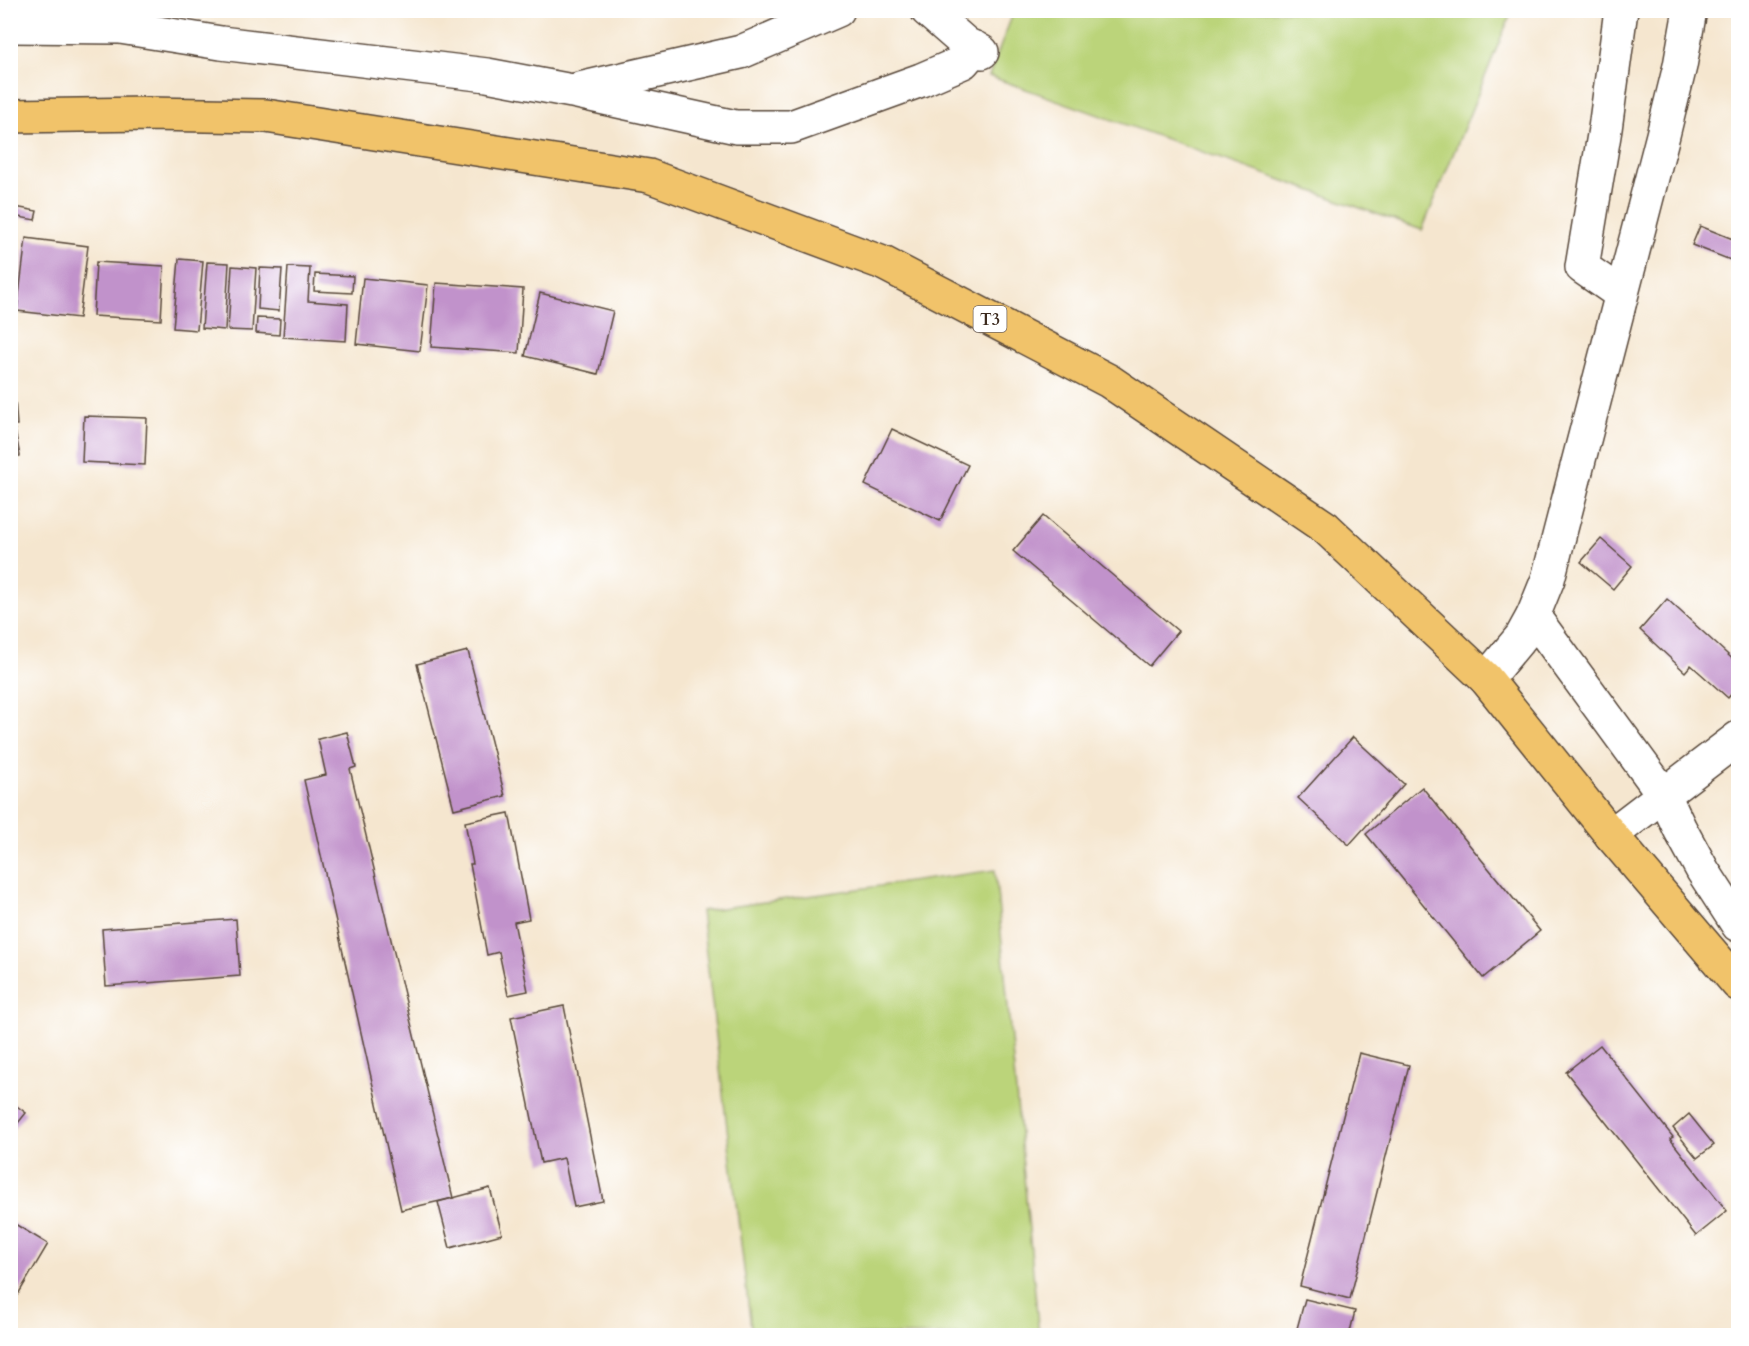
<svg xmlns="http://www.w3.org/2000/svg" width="1749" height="1346" font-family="Cardo,serif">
<rect width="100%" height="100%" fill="#fff"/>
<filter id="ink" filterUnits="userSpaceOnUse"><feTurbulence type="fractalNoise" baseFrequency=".0167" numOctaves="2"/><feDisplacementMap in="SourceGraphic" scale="12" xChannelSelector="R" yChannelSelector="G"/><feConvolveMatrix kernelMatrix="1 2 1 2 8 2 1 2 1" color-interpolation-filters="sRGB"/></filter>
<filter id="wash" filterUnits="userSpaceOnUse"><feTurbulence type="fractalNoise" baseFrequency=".008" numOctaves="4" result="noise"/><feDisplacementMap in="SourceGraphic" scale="24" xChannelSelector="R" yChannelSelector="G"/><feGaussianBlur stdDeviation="1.35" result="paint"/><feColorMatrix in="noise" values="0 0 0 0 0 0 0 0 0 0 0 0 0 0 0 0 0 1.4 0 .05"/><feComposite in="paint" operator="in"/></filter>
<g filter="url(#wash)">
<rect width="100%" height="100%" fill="#f5e6cf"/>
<g fill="#bbd47a" stroke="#7b7f4c" stroke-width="1.5">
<polygon points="1014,11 1512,11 1422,230 989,76"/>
<polygon points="995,870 1039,1335 752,1335 701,911"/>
</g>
<g id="blocks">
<g fill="#c192cb">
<polygon points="15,207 37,211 35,220 13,216"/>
<polygon points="1700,226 1738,241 1738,263 1692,245"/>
<polygon points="26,238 88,246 79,318 17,311"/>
<polygon points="179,259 203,261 197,330 173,328"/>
<polygon points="96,262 164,266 161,320 93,316"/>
<polygon points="207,262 229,263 225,330 202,328"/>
<polygon points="232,266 256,268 252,331 228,330"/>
<polygon points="288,267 310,268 308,301 348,304 346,341 283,337"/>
<polygon points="260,268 282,269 279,311 258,309"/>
<polygon points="315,274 353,276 352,293 314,291"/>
<polygon points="363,278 428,285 420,351 356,344"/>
<polygon points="436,283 523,289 519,353 431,347"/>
<polygon points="540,293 613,311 598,374 525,356"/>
<polygon points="257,318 280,319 279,335 256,333"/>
<polygon points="15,399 17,425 10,425 10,400"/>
<polygon points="84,416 147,418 145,465 82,462"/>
<polygon points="892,429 968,465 940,521 865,485"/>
<polygon points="15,430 20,456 10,458 10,431"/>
<polygon points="1043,516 1178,631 1149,666 1013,551"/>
<polygon points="1601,539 1632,566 1613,589 1581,562"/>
<polygon points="1667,599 1738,664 1738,686 1728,698 1691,665 1685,672 1640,630"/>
<polygon points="468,651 505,796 454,809 417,664"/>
<polygon points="347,732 356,767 350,769 453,1198 401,1210 304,780 326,775 318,739"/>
<polygon points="1353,737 1404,784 1349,845 1298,798"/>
<polygon points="1422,787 1540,931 1483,978 1366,834"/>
<polygon points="509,813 529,919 514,922 528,991 508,995 499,952 487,955 470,864 473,864 465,822"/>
<polygon points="236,919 240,976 106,986 102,929"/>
<polygon points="564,1006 603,1201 574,1207 564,1158 541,1163 511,1017"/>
<polygon points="1600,1045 1673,1137 1670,1139 1727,1211 1696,1236 1566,1072"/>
<polygon points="1359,1053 1409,1065 1350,1299 1300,1286"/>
<polygon points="10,1101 26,1113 10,1133"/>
<polygon points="1689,1114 1714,1145 1697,1158 1673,1128"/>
<polygon points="490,1188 502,1234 450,1248 438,1202"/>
<polygon points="10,1221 48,1244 10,1308"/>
<polygon points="1305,1299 1355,1311 1349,1336 1295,1336"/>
</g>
</g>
</g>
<g filter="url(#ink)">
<use href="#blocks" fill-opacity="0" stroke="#574639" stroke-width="1.5"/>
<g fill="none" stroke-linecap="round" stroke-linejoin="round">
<defs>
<g id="minor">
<polyline points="927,10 966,44 982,52"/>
<polyline points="10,26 120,27 221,43 487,75 572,91 736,127 791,127 921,80 963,62 975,48"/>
<polyline points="579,89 741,52 838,10"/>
<polyline points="1621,294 1582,267 1605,129 1621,10"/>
<polyline points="1533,616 1664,795 1680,829 1703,871 1738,925"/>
<polyline points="1486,679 1522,636 1533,616 1548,579 1663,135 1680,66 1690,10"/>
<polyline points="1611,835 1738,738"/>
</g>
<polyline id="highway" points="10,116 148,114 266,116 649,176 883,263 1109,381 1326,528 1486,679 1611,835 1738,984"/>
</defs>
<use href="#minor" stroke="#574639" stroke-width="36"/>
<use href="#highway" stroke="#574639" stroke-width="36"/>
<use href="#minor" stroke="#fff" stroke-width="33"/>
<use href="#highway" stroke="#f1c36a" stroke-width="33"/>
</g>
</g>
<g text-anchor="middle" stroke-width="5" stroke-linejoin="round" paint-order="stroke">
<rect fill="#fff" stroke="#766a62" stroke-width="1.5" x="973.5" y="306" width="33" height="26" rx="4.5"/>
<g font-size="16" font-weight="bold" fill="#3b2a1e">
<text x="990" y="325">T3</text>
</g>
</g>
<rect width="1749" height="1346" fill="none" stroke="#fff" stroke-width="36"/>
</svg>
